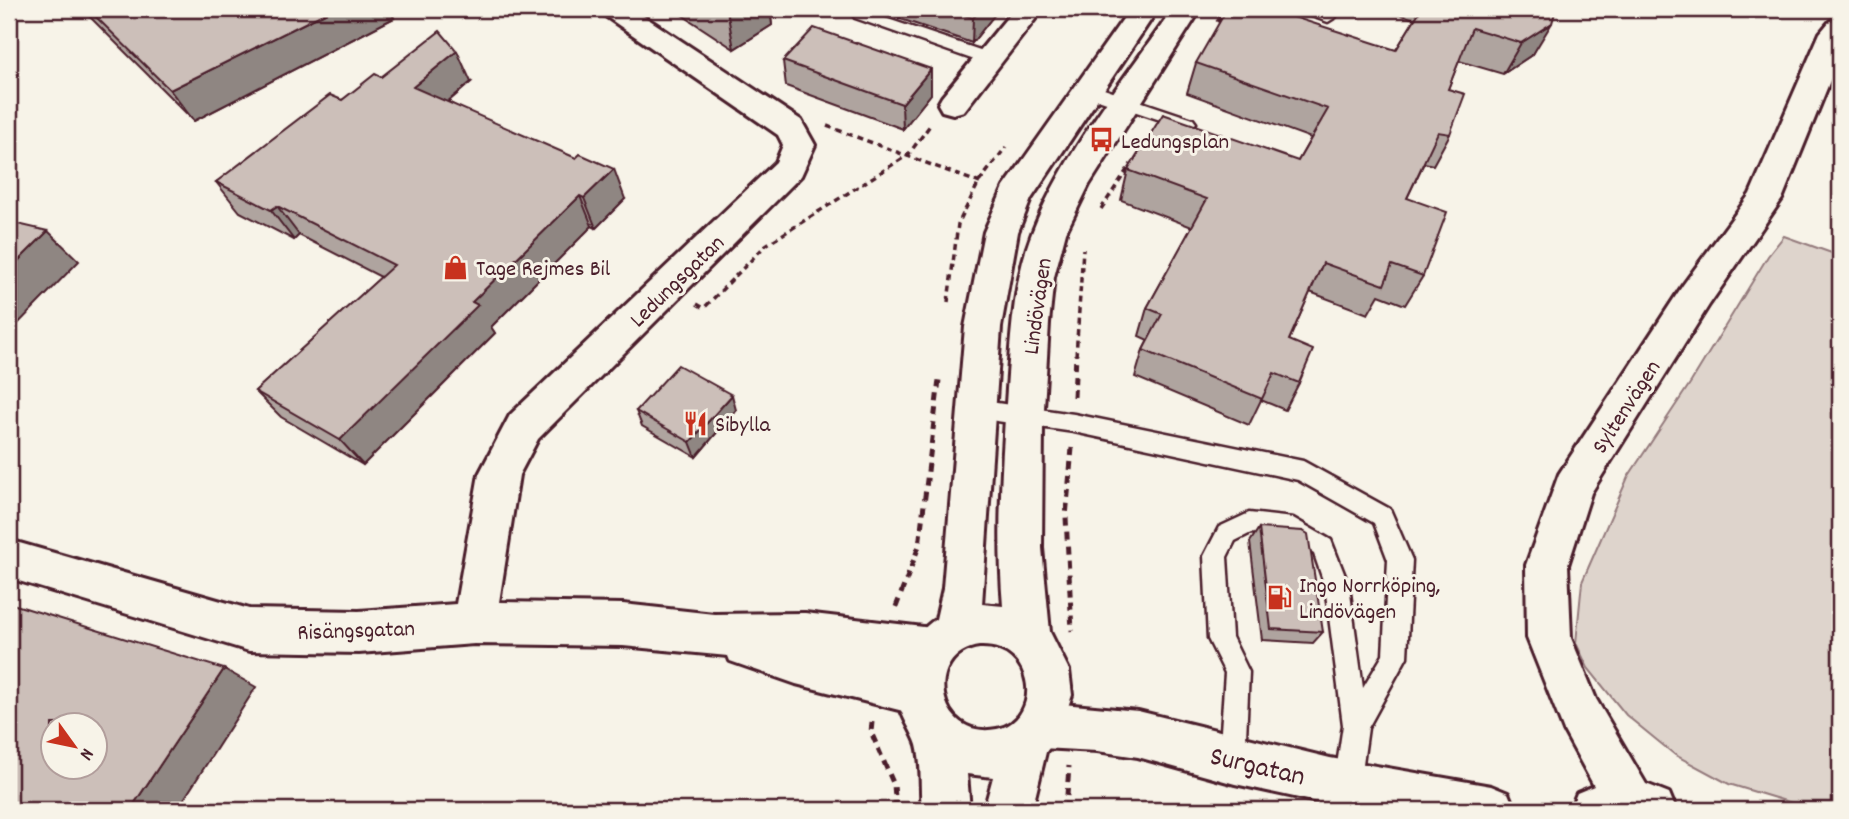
<svg xmlns="http://www.w3.org/2000/svg" width="1849" height="819" font-family="Dekko,sans-serif">
<rect width="100%" height="100%" fill="#f7f3e8"/>
<filter id="ink" filterUnits="userSpaceOnUse"><feTurbulence type="fractalNoise" baseFrequency=".0143" numOctaves="2"/><feDisplacementMap in="SourceGraphic" scale="14" xChannelSelector="R" yChannelSelector="G"/><feConvolveMatrix kernelMatrix="1 2 1 2 8 2 1 2 1" color-interpolation-filters="sRGB"/></filter>
<g filter="url(#ink)">
<polygon fill="#ded4cc" stroke="#947a7c" stroke-width="2" points="1784,236 1840,256 1840,810 1815,810 1729,784 1675,755 1626,715 1588,668 1576,643 1582,582 1628,477 1691,382 1768,256"/>
<g fill="none" stroke-linecap="round" stroke-linejoin="round">
<defs>
<g id="service">
<polygon points="1298,9 1320,9 1336,17 1328,22 1300,12"/>
<polygon points="861,10 995,55 997,59 989,64 983,63 855,18 853,15 855,12"/>
<polygon points="1089,84 1193,119 1196,123 1187,129 1083,94 1081,90"/>
<polygon points="976,400 1074,414 1303,461 1390,509 1412,560 1407,657 1368,728 1360,785 1356,794 1347,798 1338,794 1334,785 1343,725 1325,586 1314,554 1289,538 1251,533 1235,541 1227,557 1232,637 1249,672 1245,760 1241,769 1232,773 1223,769 1219,760 1225,673 1208,639 1204,556 1219,527 1249,513 1293,518 1331,540 1349,586 1363,688 1383,655 1388,560 1374,523 1298,480 1074,432 976,418 969,415 966,409 969,403"/>
</g>
<g id="minor">
<polygon points="600,9 633,9 801,120 815,145 801,176 538,439 519,475 499,602 623,604 714,614 805,613 932,628 948,635 954,650 948,665 932,672 920,670 935,676 942,692 935,708 919,715 796,684 730,661 728,656 623,646 474,644 359,653 249,651 9,578 9,540 249,609 359,611 456,604 479,474 510,415 776,162 783,145 778,135 604,15"/>
<polygon points="1014,9 1043,9 964,111 953,114 942,111 938,104 942,97"/>
<polygon points="1840,19 1840,56 1782,199 1709,305 1591,493 1568,565 1571,638 1596,699 1646,784 1669,793 1676,810 1570,810 1577,793 1594,786 1564,731 1527,638 1526,565 1559,474 1683,285 1750,194 1820,33 1830,21"/>
<polygon points="1041,702 1138,711 1330,758 1491,786 1508,793 1515,810 1354,810 1235,784 1138,757 1097,751 1041,748 1025,741 1018,725 1025,709"/>
</g>
<path id="secondary" d="M1130,9H1158L1031,199L1018,232L1001,327L982,604L1003,606C997,533 1002,462 1007,389C1011,337 1013,282 1032,233C1064,151 1124,80 1173,9H1201L1089,185L1066,232L1054,277L1049,323L1043,425L1042,548L1050,632L1069,670L1072,695L1058,736L1046,752L1032,810H984L993,777L967,774L970,810H922C920,790 922,764 917,745C913,733 905,722 901,710C890,678 908,637 936,619L943,588L965,327L984,232L1004,187ZM979,646C1036,643 1043,720 997,729C936,741 923,654 979,646Z"/>
</defs>
<use href="#service" stroke="#4a1f2b" stroke-width="5"/>
<use href="#minor" stroke="#4a1f2b" stroke-width="6"/>
<use href="#secondary" stroke="#4a1f2b" stroke-width="6"/>
<g stroke="#4a1f2b" stroke-width="3.5" stroke-dasharray="6 4.5" stroke-linecap="butt">
<polyline points="1217,22 1226,9"/>
<polyline points="827,126 980,183"/>
<polyline points="1101,209 1131,164"/>
<polyline points="948,302 958,224 979,182 1006,147"/>
<polyline points="697,304 704,308 766,245 908,155 931,124"/>
<polyline points="1076,356 1083,249"/>
</g>
<g stroke="#4a1f2b" stroke-width="5" stroke-dasharray="8 6" stroke-linecap="butt">
<polyline points="1074,397 1076,354"/>
<polyline points="1072,448 1066,517 1072,631"/>
<polyline points="896,607 919,546 939,380"/>
<polyline points="872,722 871,732 894,785 896,810"/>
<polyline points="1066,810 1069,766"/>
</g>
<use href="#service" fill="#f7f3e8" fill-rule="evenodd"/>
<use href="#minor" fill="#f7f3e8" fill-rule="evenodd"/>
<use href="#secondary" fill="#f7f3e8" fill-rule="evenodd"/>
</g>
<g fill="#afa49f" stroke="#4a1f2b" stroke-width="2">
<polygon points="82,9 390,9 394,18 194,121"/>
<polygon points="673,9 770,9 772,25 734,49"/>
<polygon points="871,9 999,9 972,43"/>
<polygon points="1382,9 1556,9 1533,54 1503,74 1459,61 1448,89 1450,134 1433,165 1424,163 1407,198 1423,276 1405,305 1379,295 1368,314 1310,292 1289,340 1299,383 1285,410 1261,400 1249,425 1135,377 1143,350 1148,340 1139,336 1147,308 1192,227 1121,200 1128,170 1298,161 1311,138 1187,93 1196,63 1396,50 1415,19"/>
<polygon points="783,61 931,69 931,94 903,129 786,86"/>
<polygon points="381,77 471,82 448,102 625,199 596,228 592,226 491,327 495,333 363,465 281,417 255,391 381,277 299,235 294,240 240,212 216,182 342,100"/>
<polygon points="736,410 696,457 642,426 636,411"/>
<polygon points="1259,528 1323,632 1313,643 1262,640 1250,542"/>
</g>
<g fill="#8f8682" stroke="#4a1f2b" stroke-width="2">
<polygon points="333,9 390,9 394,18 194,121 170,90"/>
<polygon points="730,9 770,9 772,25 734,49 727,10"/>
<polygon points="981,9 999,9 972,43 973,18"/>
<polygon points="1552,23 1533,54 1503,74 1521,43"/>
<polygon points="457,51 471,82 429,117 413,87"/>
<polygon points="931,69 931,94 903,129 902,104"/>
<polygon points="614,169 625,199 596,228 584,198"/>
<polygon points="580,196 592,226 491,327 495,333 363,465 340,440 472,302"/>
<polygon points="277,206 299,235 294,240 271,210"/>
<polygon points="48,231 79,261 9,333 9,270"/>
<polygon points="732,395 736,410 696,457 690,442"/>
<polygon points="224,669 256,687 177,810 130,810"/>
</g>
<g fill="#ccbfb9" stroke="#4a1f2b" stroke-width="2" fill-rule="evenodd">
<polygon points="88,9 333,9 170,90"/>
<polygon points="946,9 981,9 973,18"/>
<polygon points="1227,9 1269,9 1396,50 1421,9 1556,9 1552,23 1521,43 1472,28 1448,89 1465,94 1450,134 1438,132 1407,198 1447,212 1423,276 1392,265 1384,285 1323,263 1289,340 1313,350 1299,383 1274,373 1262,399 1143,350 1162,314 1147,308 1207,199 1128,170 1163,114 1298,161 1328,109 1196,63"/>
<polygon points="814,28 931,69 902,104 783,61"/>
<polygon points="440,31 457,51 413,87 576,158 580,154 614,169 584,198 580,196 472,302 478,305 340,440 255,391 394,265 277,206 271,210 216,182 330,95 342,100 375,74 381,77"/>
<polygon points="9,222 48,231 9,270"/>
<polygon points="678,365 732,395 690,442 636,411"/>
<polygon points="1259,528 1303,531 1308,534 1323,632 1271,629"/>
<path d="M9,603L224,669L130,810H9ZM52,724H94V766H52Z"/>
</g>
</g>
<defs>
<symbol id="bus-bare" viewBox="-9 -9 18 18"><path d="M-5-6H5V4H4V6H2V4H-2V6H-4V4H-5ZM-3.5-4V0h7V-4ZM-3.5 1.2v1.5H-2V1.2ZM2 1.2v1.5H3.5V1.2Z" fill="#c8321e" stroke="#f7f3e8" stroke-width="2.5" paint-order="stroke"/></symbol>
<symbol id="shop-bare" viewBox="-9 -9 18 18"><path d="M-5-2.5h2.3a2.7 3.5 0 0 1 5.4 0H5L5.5 6h-11ZM-1.5-2.5h3a1.5 2.3 0 0 0-3 0Z" fill="#c8321e" stroke="#f7f3e8" stroke-width="2.5" paint-order="stroke"/></symbol>
<symbol id="restaurant-bare" viewBox="-9 -9 18 18"><path d="M-5-6h1v4h1v-4h1v4h1v-4h1v5L-1.5 .5V6h-2V.5L-5-1ZM5-6V6H3V1.5H1.5Q1.5-4 5-6Z" fill="#c8321e" stroke="#f7f3e8" stroke-width="2.5" paint-order="stroke"/></symbol>
<symbol id="fuel-bare" viewBox="-9 -9 18 18"><path d="M-5.5-6h7V0h2V4h1.3V-2.5L3-4.5l.8-.8L6-3V5H2.5V1h-1V6h-7ZM-4.2-4.7v3.2H.2V-4.7Z" fill="#c8321e" stroke="#f7f3e8" stroke-width="2.5" paint-order="stroke"/></symbol>
</defs>
<g fill-rule="evenodd">
<use href="#bus-bare" x="1084" y="122" width="35" height="35"/>
<use href="#shop-bare" x="438" y="250" width="35" height="35"/>
<use href="#restaurant-bare" x="678" y="406" width="35" height="35"/>
<use href="#fuel-bare" x="1262" y="580" width="35" height="35"/>
</g>
<g text-anchor="middle" stroke-width="6" stroke-linejoin="round" paint-order="stroke">
<g font-size="23" fill="#4a1f2b" stroke="#f7f3e8" text-anchor="start">
<text x="1121" y="148">Ledungsplan</text>
<text x="476" y="275">Tage Rejmes Bil</text>
<text x="715" y="431">Sibylla</text>
<text x="1299" y="592">Ingo Norrköping,<tspan x="1299" dy="26">Lindövägen</tspan></text>
</g>
<g font-size="23" fill="#4a1f2b" stroke="#f7f3e8">
<text transform="translate(676 280) rotate(-44)" y="8">Ledungsgatan</text>
<text transform="translate(1036 306) rotate(-82)" y="8">Lindövägen</text>
<text transform="translate(1625 406) rotate(-57)" y="8">Syltenvägen</text>
<text transform="translate(356 629) rotate(-2)" y="8">Risängsgatan</text>
</g>
<g font-size="28" fill="#4a1f2b" stroke="#f7f3e8">
<text transform="translate(1258 764) rotate(13)" y="10">Surgatan</text>
</g>
</g>
<rect width="1849" height="819" fill="none" stroke="#f7f3e8" stroke-width="35"/>
<rect x="18" y="18" width="1814" height="784" fill="none" stroke="#4a1f2b" stroke-width="2.5" filter="url(#ink)"/>
<g transform="translate(74 746) rotate(123)"><circle r="33" fill="#f7f3e8" stroke="#b29e9c" stroke-width="2"/>
<path d="M0-5L12 26L0 18L-12 26Z" fill="#c8321e"/>
<text y="-10" font-size="19" font-weight="bold" text-anchor="middle" fill="#4a1f2b">N</text>
</g>
</svg>
